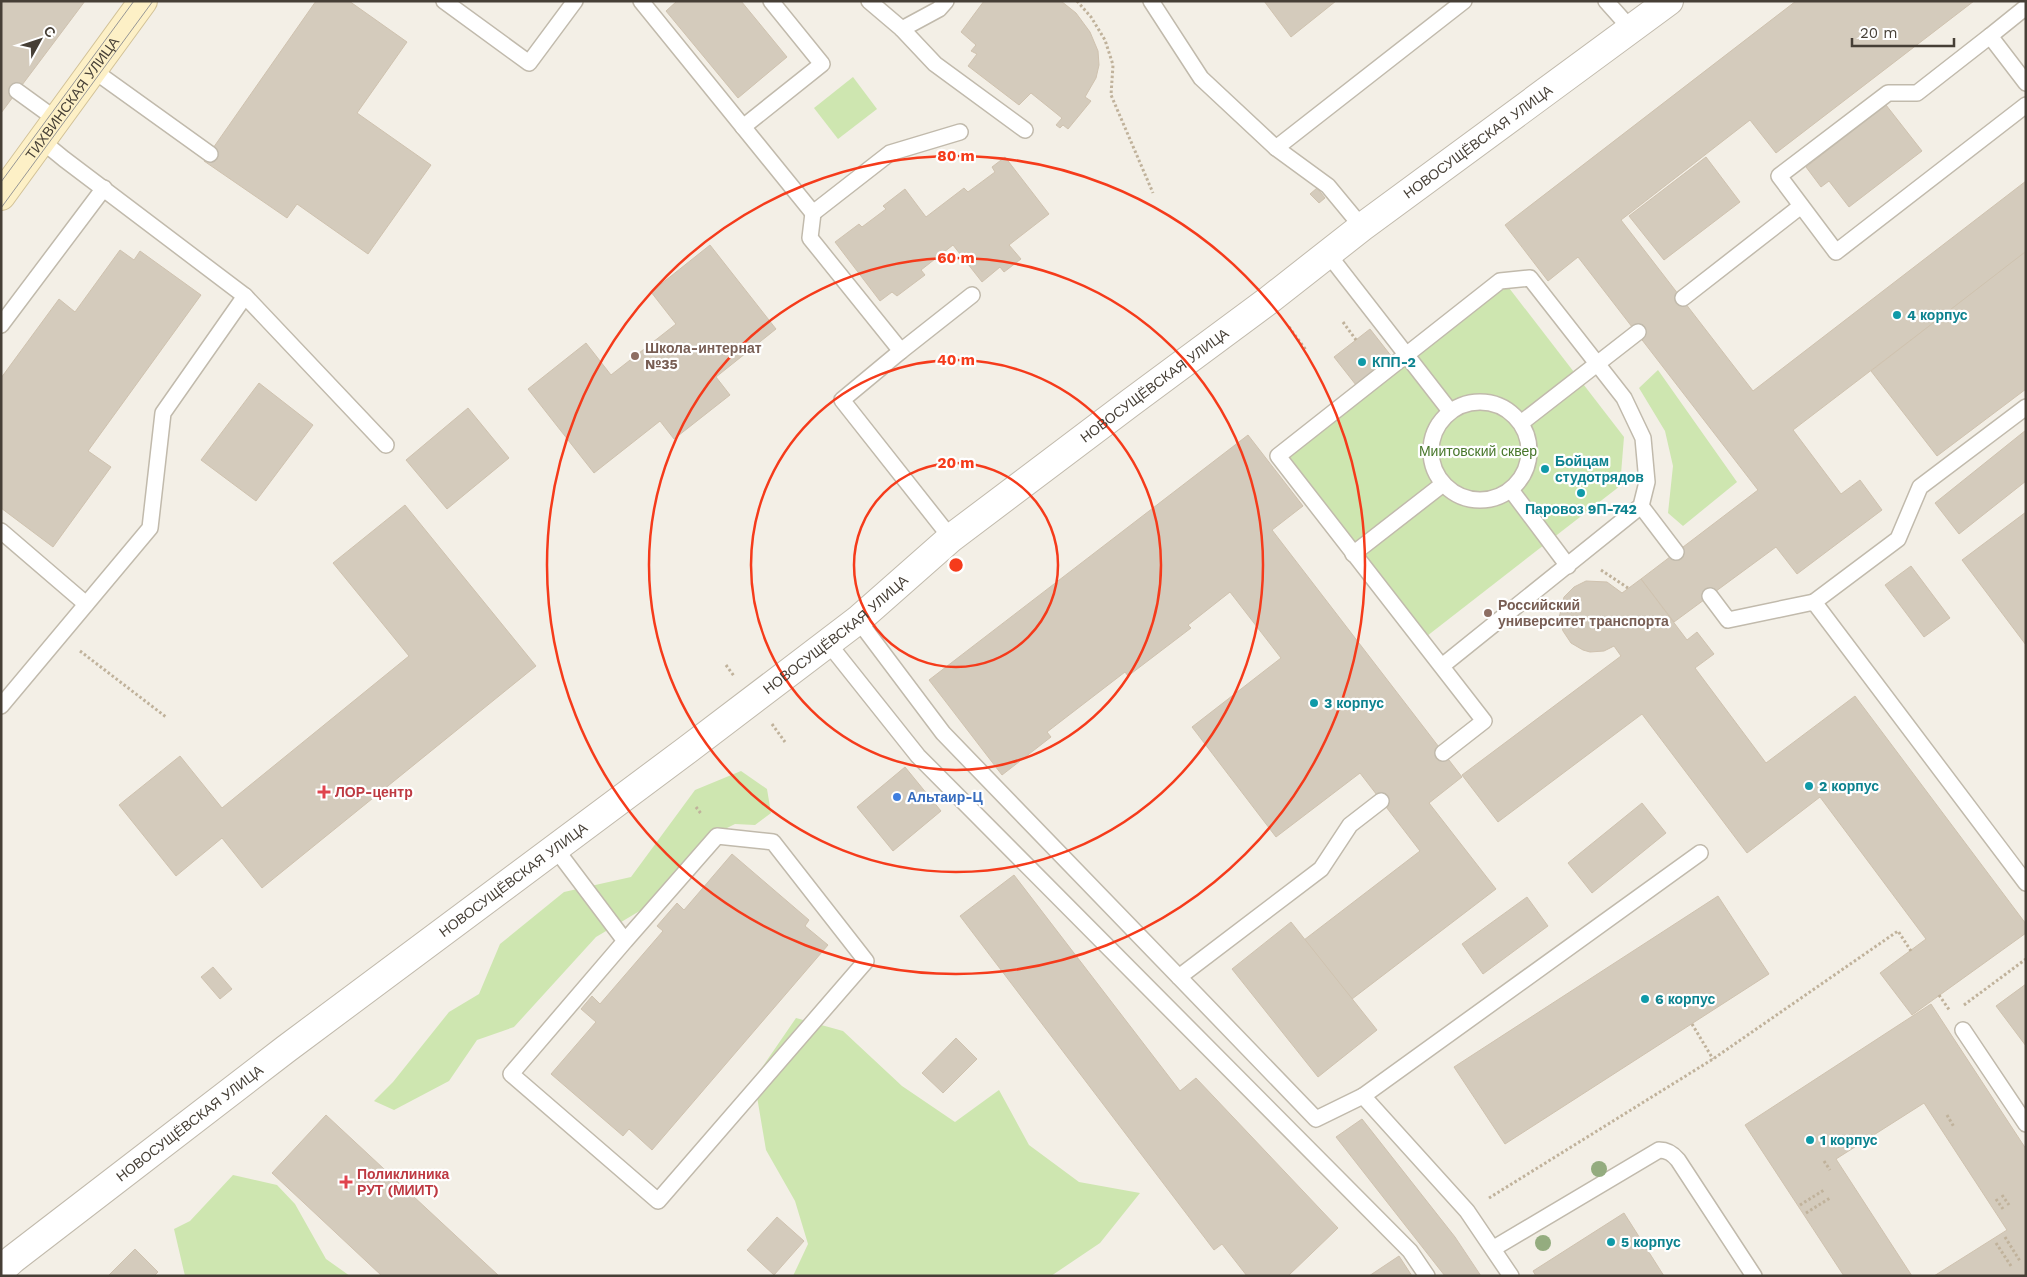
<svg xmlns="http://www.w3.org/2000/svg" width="2027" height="1277" font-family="'Work Sans',sans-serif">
<rect width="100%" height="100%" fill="#f3efe6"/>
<g fill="#cee6b0">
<polygon points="853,77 877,109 838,139 814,108"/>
<polygon points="1506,284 1624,437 1620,486 1427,636 1286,454"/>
<polygon points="1658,370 1737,482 1683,526 1668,513 1673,466 1665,431 1639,388"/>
<polygon points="741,771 767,789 771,813 755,825 735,824 709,837 648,906 596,937 514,1027 477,1040 449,1081 394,1110 374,1101 393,1082 449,1012 479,994 500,944 564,892 631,877 695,790"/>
<polygon points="796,1018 843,1031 902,1086 955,1122 999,1090 1029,1145 1079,1182 1140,1193 1100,1243 1051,1276 793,1276 808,1244 795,1201 766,1150 754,1079"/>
<polygon points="233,1175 277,1185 295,1204 326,1259 350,1276 185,1276 174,1229 190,1221"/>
</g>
<g fill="#d4cbbc" stroke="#cfc2af">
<polygon points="1,1 85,1 1,113"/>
<polygon points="316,1 349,1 407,42 357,113 431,165 368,254 297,204 287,218 204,161"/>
<polygon points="677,1 741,1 787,57 738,98 666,11"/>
<polygon points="984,1 1061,1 1076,13 1090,32 1098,51 1099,65 1096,78 1085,97 1091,101 1068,129 1063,125 1060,128 1056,125 1062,118 1031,93 1019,105 968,66 977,54 971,51 976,45 961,32"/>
<polygon points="1264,1 1336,1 1291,37"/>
<polygon points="1796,1 1974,1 1776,153 1750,120 1621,220 1753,391 2026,181 2026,252 1793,430 1841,494 1860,480 1882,510 1797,574 1776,547 1674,622 1641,579 1758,490 1578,257 1548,281 1505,225"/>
<polygon points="1886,105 1922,151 1849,207 1829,181 1821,187 1806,167"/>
<polygon points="1005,157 1049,214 1009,245 1021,259 1004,272 1000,267 982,282 953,245 921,270 925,275 897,296 892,292 880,301 835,242 859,224 862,227 886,209 883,206 905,189 926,217 964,188 968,192 995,172 992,167"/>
<polygon points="1706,157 1740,202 1664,260 1629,216"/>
<polygon points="1317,188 1325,198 1319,203 1310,194"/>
<polygon points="710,245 776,329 716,377 730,395 674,439 660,421 594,473 528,389 586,343 611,375 676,324 651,292"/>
<polygon points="120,250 134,260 140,251 201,295 88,451 111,467 53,547 1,508 1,378 59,299 75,312"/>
<polygon points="2025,252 2026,389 1937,456 1871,371"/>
<polygon points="1370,329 1392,357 1356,385 1334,357"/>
<polygon points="259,383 313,425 256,501 201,460"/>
<polygon points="468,408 509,458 447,509 406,460"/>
<polygon points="2026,430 2026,481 1959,534 1935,503"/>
<polygon points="1248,435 1303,506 1272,530 1462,777 1429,803 1496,889 1352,999 1304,940 1420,851 1360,773 1276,837 1192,727 1281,658 1230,592 1188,625 1191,628 1128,676 1125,672 1047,732 1051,737 1002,775 929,680"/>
<polygon points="405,505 536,666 262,888 222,838 176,876 119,805 180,756 222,808 409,656 333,563"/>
<polygon points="2026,512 2026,645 1962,560"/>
<polygon points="1911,566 1950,618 1924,637 1885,585"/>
<polygon points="1641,579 1687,640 1697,632 1714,654 1695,668 1766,763 1855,696 2026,924 2026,933 1912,1015 1880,973 1926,939 1820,797 1747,853 1642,714 1498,822 1462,775 1621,656 1614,646 1604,651 1590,652 1583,650 1571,643 1563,631 1559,618 1564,597 1574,587 1586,581 1607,582 1622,593"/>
<polygon points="905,767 941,811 893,851 857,807"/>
<polygon points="1642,803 1666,833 1592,893 1568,863"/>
<polygon points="732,854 809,920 805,926 828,945 652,1150 629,1129 623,1136 551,1074 596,1022 581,1009 592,996 600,1004 663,931 657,926 677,903 684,910"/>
<polygon points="1014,875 1180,1091 1196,1078 1338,1228 1288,1276 1247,1276 1222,1244 1214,1250 960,916"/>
<polygon points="1718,896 1769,974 1505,1144 1454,1067"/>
<polygon points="1527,897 1548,926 1483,974 1462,944"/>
<polygon points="1291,922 1377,1030 1318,1077 1232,969"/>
<polygon points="213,967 232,989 220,999 201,977"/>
<polygon points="2026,984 2026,1046 1996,1006"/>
<polygon points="1931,1004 2026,1149 2026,1276 1934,1276 2007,1230 1924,1103 1836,1159 1912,1276 1844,1276 1745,1125"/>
<polygon points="956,1038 977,1059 943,1093 922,1073"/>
<polygon points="326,1115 499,1276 382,1276 272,1173"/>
<polygon points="1362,1119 1455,1237 1481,1276 1445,1276 1336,1137"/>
<polygon points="1624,1213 1664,1276 1536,1276 1533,1271"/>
<polygon points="777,1217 804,1241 774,1275 747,1250"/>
<polygon points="135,1249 158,1272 154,1276 108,1276"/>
<polygon points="1399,1256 1412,1276 1369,1276"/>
</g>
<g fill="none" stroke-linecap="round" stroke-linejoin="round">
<defs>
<g id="lane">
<polyline points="444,1 529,63 575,1"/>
<polyline points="641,1 813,213 890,153 960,132"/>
<polyline points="869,1 902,29 939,9 946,1"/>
<polyline points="1151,1 1201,78 1276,148 1328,186 1362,227"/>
<polyline points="1606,1 1631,29"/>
<polyline points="2026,7 1990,36 2026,83"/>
<polyline points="902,29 935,64 1025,130"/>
<polyline points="1990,36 1917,93 1888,93 1779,176 1836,252 2026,105"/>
<polyline points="93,70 210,154"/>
<polyline points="17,91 57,120"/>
<polyline points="743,127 822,64 771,1"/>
<polyline points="42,141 64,159 245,296 386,445"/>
<polyline points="1276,148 1464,1"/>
<polyline points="813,213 810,238 901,351 972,295"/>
<polyline points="1328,254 1450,411"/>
<polyline points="1683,298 1801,206"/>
<polyline points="1,325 104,188"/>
<polyline points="901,351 842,400 951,538"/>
<circle cx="1480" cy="451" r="49"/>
<polyline points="1521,423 1638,332"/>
<polyline points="1511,490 1568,566"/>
<polyline points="1641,506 1676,552"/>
<polyline points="1,531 86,604"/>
<polyline points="1353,554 1443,484"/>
<polyline points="1710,596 1728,620 1814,602 2026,883"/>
<polyline points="1814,602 1898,539 1920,487 2026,407"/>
<polyline points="858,620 943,733 1179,977"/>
<polyline points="828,643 918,756 1410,1251 1427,1276"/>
<polyline points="1442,666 1641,506 1647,482 1643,438 1624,398 1530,278 1500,281 1278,456 1484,721 1443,753"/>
<polyline points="1,706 150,528 163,413 245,296"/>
<polyline points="555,848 625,941 511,1074 658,1201 866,961 773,842 717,836 625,941"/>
<polyline points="1963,1030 2026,1124"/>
<polyline points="1363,1096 1316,1119 1179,977 1321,869 1350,825 1381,801"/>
<path d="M1494,1248L1659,1150C1668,1150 1673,1154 1678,1160L1754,1276"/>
<polyline points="1511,1276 1467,1211 1363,1096 1700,853"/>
</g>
<g id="street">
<path id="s1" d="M1,1270L13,1259L286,1049L687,750L858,620L951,538L1130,403L1269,300L1362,227L1669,1"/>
</g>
<g id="secondary">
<path id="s2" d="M1,196L143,1"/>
</g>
</defs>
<use href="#lane" stroke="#c1baac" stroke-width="18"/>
<use href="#street" stroke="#c1baac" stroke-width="30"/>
<use href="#secondary" stroke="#d2c297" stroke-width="30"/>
<g stroke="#c0b29b" stroke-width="3" stroke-dasharray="2.5 2.5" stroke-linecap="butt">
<polyline points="1077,1 1091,17 1105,40 1113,65 1111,95 1153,193"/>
<polyline points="1343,322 1356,340"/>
<polyline points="1289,327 1306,350"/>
<polyline points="1601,570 1628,588"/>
<polyline points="80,651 166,717"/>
<polyline points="726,665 734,676"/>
<polyline points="772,724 785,742"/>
<polyline points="696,807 702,815"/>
<polyline points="1939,995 1950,1011"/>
<polyline points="1964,1005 2026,959"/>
<polyline points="1692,1024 1713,1059"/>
<polyline points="1947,1115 1954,1127"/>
<polyline points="1824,1161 1830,1170"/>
<polyline points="2002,1195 2009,1205"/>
<polyline points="1489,1198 1713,1059 1898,931 1911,951"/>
<polyline points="1996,1199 2003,1209"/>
<polyline points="1800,1205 1824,1190"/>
<polyline points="1806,1213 1830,1198"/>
<polyline points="2005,1237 2020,1261"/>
<polyline points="1996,1243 2011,1266"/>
</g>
<use href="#lane" stroke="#fff" stroke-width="15"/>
<use href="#street" stroke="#fff" stroke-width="28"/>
<use href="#secondary" stroke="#fdf0c6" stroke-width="28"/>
<g stroke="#969696" stroke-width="1">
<polyline points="1,182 134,1"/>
<polyline points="1,208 153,1"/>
</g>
</g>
<g fill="#94ac7f">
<circle cx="1599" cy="1169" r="8"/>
<circle cx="1543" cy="1243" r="8"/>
</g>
<g fill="none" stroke="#f53b1b" stroke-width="2.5">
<circle cx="956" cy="565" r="102"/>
<circle cx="956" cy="565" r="205"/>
<circle cx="956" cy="565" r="307"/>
<circle cx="956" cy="565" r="409"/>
</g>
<g fill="#0f9aa8" stroke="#fff" stroke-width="2">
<circle cx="1897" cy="315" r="5"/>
<circle cx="1362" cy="362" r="5"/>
<circle cx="1545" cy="469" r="5"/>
<circle cx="1581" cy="493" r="5"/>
<circle cx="1314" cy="703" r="5"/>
<circle cx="1809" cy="786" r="5"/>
<circle cx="1645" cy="999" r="5"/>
<circle cx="1810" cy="1140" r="5"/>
<circle cx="1611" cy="1242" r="5"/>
</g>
<g fill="#8d6e63" stroke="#fff" stroke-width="2">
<circle cx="635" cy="356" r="5"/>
<circle cx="1488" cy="613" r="5"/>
</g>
<g fill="#e0444e" stroke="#fff" stroke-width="2">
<path d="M321.5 784.5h5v5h5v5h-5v5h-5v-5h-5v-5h5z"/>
<path d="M343.5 1174.5h5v5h5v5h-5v5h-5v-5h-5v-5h5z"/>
</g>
<circle fill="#3f7fe0" stroke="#fff" stroke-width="2" cx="897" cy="797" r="5"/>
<g text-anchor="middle" stroke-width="4.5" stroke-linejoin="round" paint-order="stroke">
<g font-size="14" fill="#463f36" stroke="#fff">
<text dy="5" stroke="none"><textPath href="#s2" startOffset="121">ТИХВИНСКАЯ УЛИЦА</textPath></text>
<text dy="5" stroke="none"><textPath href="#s1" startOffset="1859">НОВОСУЩЁВСКАЯ УЛИЦА</textPath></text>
<text dy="5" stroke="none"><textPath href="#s1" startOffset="1454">НОВОСУЩЁВСКАЯ УЛИЦА</textPath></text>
<text dy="5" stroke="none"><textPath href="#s1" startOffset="1049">НОВОСУЩЁВСКАЯ УЛИЦА</textPath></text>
<text dy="5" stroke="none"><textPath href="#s1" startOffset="644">НОВОСУЩЁВСКАЯ УЛИЦА</textPath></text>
<text dy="5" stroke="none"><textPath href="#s1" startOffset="239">НОВОСУЩЁВСКАЯ УЛИЦА</textPath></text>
</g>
<g font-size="14" font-weight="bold" fill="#0d838f" stroke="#fff" text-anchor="start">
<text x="1907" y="320">4 корпус</text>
<text x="1372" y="367">КПП-2</text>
<text x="1555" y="466">Бойцам<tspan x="1555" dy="16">студотрядов</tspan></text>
<text x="1581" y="514" text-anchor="middle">Паровоз 9П-742</text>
<text x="1324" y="708">3 корпус</text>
<text x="1819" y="791">2 корпус</text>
<text x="1655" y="1004">6 корпус</text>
<text x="1820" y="1145">1 корпус</text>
<text x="1621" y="1247">5 корпус</text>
</g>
<g font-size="14" font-weight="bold" fill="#785e54" stroke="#fff" text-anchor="start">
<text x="645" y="353">Школа-интернат<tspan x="645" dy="16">№35</tspan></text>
<text x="1498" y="610">Российский<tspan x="1498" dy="16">университет транспорта</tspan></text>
</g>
<g font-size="14" fill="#47762a" stroke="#fff">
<text x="1478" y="456">Миитовский сквер</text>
</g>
<g font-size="14" font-weight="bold" fill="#be3a42" stroke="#fff" text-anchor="start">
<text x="335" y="797">ЛОР-центр</text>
<text x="357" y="1179">Поликлиника<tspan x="357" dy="16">РУТ (МИИТ)</tspan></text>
</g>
<g font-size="14" font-weight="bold" fill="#366cbe" stroke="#fff" text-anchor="start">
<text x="907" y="802">Альтаир-Ц</text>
</g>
</g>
<circle cx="956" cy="565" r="8" fill="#f53b1b" stroke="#fff" stroke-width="2.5"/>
<g font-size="15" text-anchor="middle" font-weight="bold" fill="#f53b1b" stroke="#fff" stroke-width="4.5" stroke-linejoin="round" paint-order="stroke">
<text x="956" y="161">80 m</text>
<text x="956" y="263">60 m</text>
<text x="956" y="365">40 m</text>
<text x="956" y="468">20 m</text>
</g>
<rect width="2027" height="1277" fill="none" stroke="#463f36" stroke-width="5"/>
<g transform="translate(40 40) rotate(50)" stroke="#ffffff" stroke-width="4" paint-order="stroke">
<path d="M0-4L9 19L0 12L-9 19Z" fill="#463f36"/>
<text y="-8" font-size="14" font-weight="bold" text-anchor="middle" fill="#463f36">С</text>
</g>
<path d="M1852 38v8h102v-8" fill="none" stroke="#463f36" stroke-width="2.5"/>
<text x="1860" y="38" font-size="15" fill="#463f36" stroke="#ffffff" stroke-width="4" paint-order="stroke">20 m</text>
</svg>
